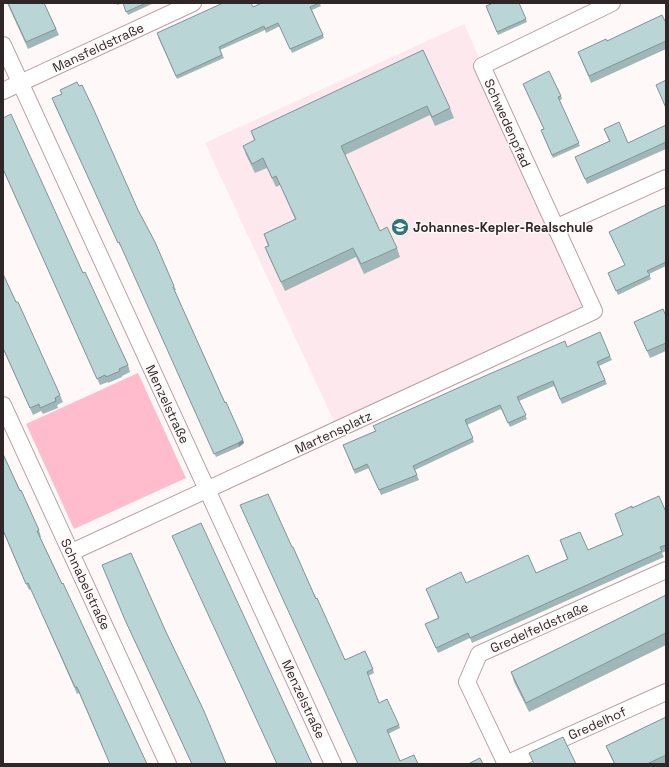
<svg xmlns="http://www.w3.org/2000/svg" width="669" height="767" font-family="'Space Grotesk',sans-serif">
<rect width="100%" height="100%" fill="#fef8f9"/>
<polygon fill="#fde8ed" points="464,24 594,311 338,430 205,143"/>
<polygon fill="#febccc" points="138,373 186,478 74,529 26,424"/>
<g fill="none" stroke-linecap="round" stroke-linejoin="round">
<defs>
<g id="minor">
<polyline points="3,45 333,764"/>
<polyline points="3,91 193,3"/>
<polyline points="555,228 666,178"/>
<polyline points="3,405 168,764"/>
<polyline points="72,552 594,311 482,66 612,3"/>
<polyline points="506,764 467,682 479,654 666,570"/>
<polyline points="506,764 666,692"/>
</g>
</defs>
<use href="#minor" stroke="#baa1a6" stroke-width="18"/>
<use href="#minor" stroke="#fff" stroke-width="16"/>
</g>
<g fill="#9fb7b8">
<polygon points="7,3 44,3 59,35 28,49"/>
<polygon points="116,3 123,3 117,5"/>
<polygon points="123,3 154,3 128,15"/>
<polygon points="262,3 322,3 320,4 321,6 312,10 324,38 292,53 280,26 266,33 265,30 220,50 224,58 177,79 158,37 253,7"/>
<polygon points="487,9 526,19 527,22 498,35"/>
<polygon points="666,23 666,49 591,83 578,52 607,41"/>
<polygon points="423,50 450,108 454,118 435,126 430,115 345,155 380,231 397,248 400,257 364,274 356,257 285,291 269,257 265,247 268,246 264,234 295,219 280,185 276,187 267,168 255,173 246,155 243,146 254,140 251,131"/>
<polygon points="523,84 561,96 562,99 559,101 580,146 553,158 542,133 544,129"/>
<polygon points="60,90 138,210 174,286 176,290 174,290 225,403 243,440 244,443 239,447 216,457 121,245 120,246 53,101 62,94"/>
<polygon points="3,118 83,273 128,365 130,372 122,376 122,377 108,383 108,382 100,385 4,172 3,172"/>
<polygon points="666,125 666,149 587,184 575,157 609,141 604,129 628,143"/>
<polygon points="666,205 666,266 649,274 651,279 618,295 608,273 625,265 609,232"/>
<polygon points="3,274 60,395 63,402 57,405 58,408 43,414 41,411 33,415 3,349"/>
<polygon points="666,316 666,351 650,358 634,322"/>
<polygon points="567,347 610,356 612,360 599,366 607,384 562,404 554,386 519,401 527,419 510,427 501,409 467,425 474,442 415,470 419,480 381,495 369,468 355,474 343,445"/>
<polygon points="3,454 39,530 41,537 40,537 147,764 110,764 79,693 77,694 31,589 29,590 17,564 3,531"/>
<polygon points="632,508 666,512 666,551 662,553 664,557 472,643 470,638 438,653 425,624 438,618 426,589 536,573 567,559 560,540 588,550 623,535"/>
<polygon points="292,547 345,660 373,669 374,673 368,676 379,703 399,725 400,728 388,734 400,761 358,764"/>
<polygon points="102,565 166,632 226,764 192,764 128,626"/>
<polygon points="666,595 666,645 529,712 514,682 511,672"/>
<polygon points="666,717 666,764 614,764 606,746"/>
</g>
<polygon fill="#829596" points="243,440 244,443 239,447 238,443"/>
<g fill="#b9d5d6" stroke="#829596">
<polygon points="8,3 44,3 56,29 26,42"/>
<polygon points="123,3 146,3 126,12"/>
<polygon points="223,3 251,3 253,7 262,3 319,3 310,7 323,35 290,49 278,23 265,29 264,26 219,47 222,55 176,76 157,33"/>
<polygon points="493,3 519,3 526,19 497,32 486,6"/>
<polygon points="662,15 666,23 666,41 589,76 578,52 606,39 607,41"/>
<polygon points="423,50 450,108 432,117 427,106 341,146 380,231 387,227 397,248 361,264 353,248 281,282 265,247 269,246 264,234 296,219 276,176 272,178 263,158 252,164 243,146 255,140 251,131"/>
<polygon points="549,71 561,96 558,97 579,143 552,155 541,130 544,129 523,84"/>
<polygon points="666,80 666,108 656,85"/>
<polygon points="77,82 79,86 82,85 93,108 138,210 155,242 174,286 173,287 225,403 226,402 243,440 238,443 214,454 119,242 118,243 52,98 62,94 60,90"/>
<polygon points="11,114 83,273 85,272 128,365 119,369 120,371 106,377 105,375 97,379 3,169 3,118"/>
<polygon points="619,122 628,143 666,125 666,142 585,179 575,157 610,141 604,129"/>
<polygon points="666,205 666,262 647,271 650,275 616,291 608,273 625,265 609,232 652,211"/>
<polygon points="3,274 16,302 18,302 60,395 55,398 56,401 40,408 39,404 30,408 3,348"/>
<polygon points="663,309 666,316 666,343 647,351 634,322"/>
<polygon points="600,332 610,356 597,362 605,380 560,399 553,381 534,389 517,397 526,415 508,423 500,405 465,420 473,438 413,466 417,475 379,490 367,464 354,470 343,445 376,431 373,426 478,379 565,341 567,347"/>
<polygon points="3,454 20,491 21,490 39,530 37,531 62,584 63,583 147,764 110,764 77,687 75,687 28,583 26,584 3,530"/>
<polygon points="268,494 292,547 293,547 316,599 317,598 345,660 365,651 373,669 367,672 379,703 387,699 399,725 387,730 400,761 414,755 418,764 358,764 240,505"/>
<polygon points="659,496 666,512 666,545 660,547 662,551 470,638 468,633 436,648 425,624 439,618 426,589 461,572 466,583 528,555 536,573 568,559 560,540 580,532 588,550 623,535 615,514 632,506 632,508"/>
<polygon points="201,523 312,764 277,764 172,536"/>
<polygon points="131,553 166,632 204,711 226,764 192,764 125,620 102,565"/>
<polygon points="666,595 666,633 526,703 511,672"/>
<polygon points="666,717 666,755 647,764 615,764 606,746"/>
<polygon points="563,737 576,764 534,764 529,753"/>
<polygon points="480,758 483,764 468,764"/>
</g>
<defs>
<symbol id="school-disc" viewBox="-11 -11 22 22"><circle r="9.5" fill="#2d7779" stroke="#fef8f9"/><path d="M0-5L7-2L0 1L-7-2ZM-4 1L0 2.5L4 1V4Q0 6-4 4Z" fill="#fff"/></symbol>
</defs>
<g fill-rule="evenodd">
<use href="#school-disc" x="390" y="217" width="20" height="20"/>
</g>
<g text-anchor="middle" stroke-width="3" stroke-linejoin="round" paint-order="stroke">
<g font-size="13" fill="#2f2628" stroke="#fef8f9">
<text transform="translate(98 47) rotate(-25)" y="5">Mansfeldstraße</text>
<text transform="translate(508 123) rotate(66)" y="5">Schwedenpfad</text>
<text transform="translate(168 404) rotate(65)" y="5">Menzelstraße</text>
<text transform="translate(333 432) rotate(-25)" y="5">Martensplatz</text>
<text transform="translate(86 584) rotate(65)" y="5">Schnabelstraße</text>
<text transform="translate(539 627) rotate(-24)" y="5">Gredelfeldstraße</text>
<text transform="translate(304 699) rotate(65)" y="5">Menzelstraße</text>
<text transform="translate(597 723) rotate(-24)" y="5">Gredelhof</text>
</g>
<g font-size="13" font-weight="bold" fill="#2f2628" stroke="#fef8f9" text-anchor="start">
<text x="413" y="232">Johannes-Kepler-Realschule</text>
</g>
</g>
<rect width="669" height="767" fill="none" stroke="#2f2628" stroke-width="8"/>
</svg>
